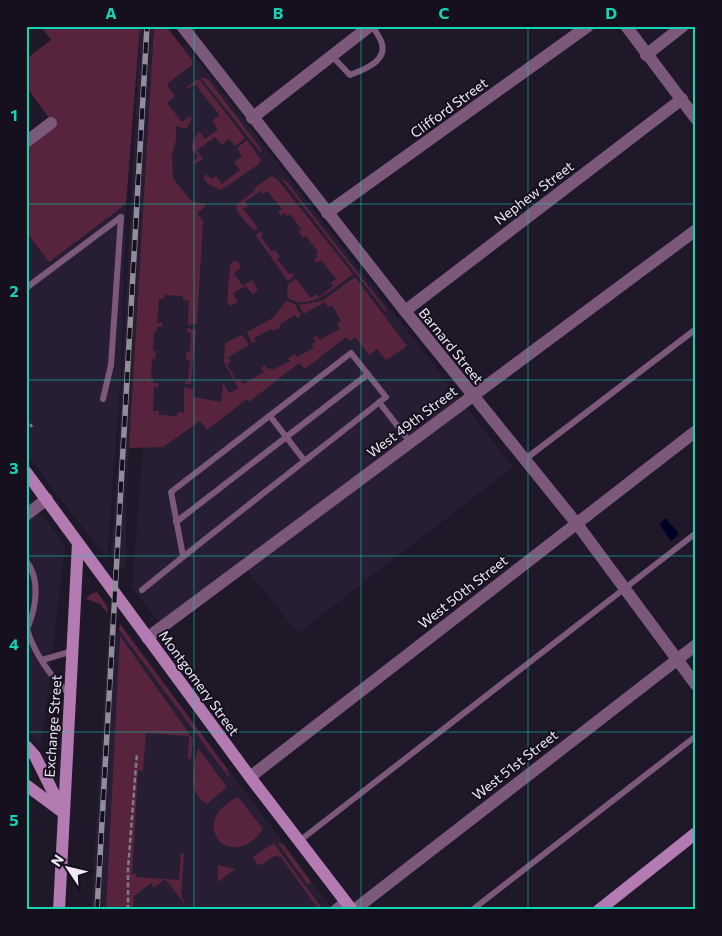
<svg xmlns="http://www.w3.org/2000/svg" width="722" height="936" font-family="Commissioner,sans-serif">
<rect width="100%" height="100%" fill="#1e1828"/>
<g fill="#271e34">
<polygon points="140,26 154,26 126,502 126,565 121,569 111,554 118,460"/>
<polygon points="186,45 513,467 298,633 241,562 160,624 132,587 143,447 165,62"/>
<polygon points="126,204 121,376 107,559 26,453 26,232 49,262"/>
<polygon points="26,495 65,545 41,747 26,729"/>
<polygon points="109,621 119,634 120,623 333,910 91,910"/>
</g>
<g fill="#58243d">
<polygon points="41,26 140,26 126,204 49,262 26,232 26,148 55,126 26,87 26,59 51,40"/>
<polygon points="154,26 166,26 192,60 192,65 168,83 168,87 175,96 167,103 182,122 190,116 192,119 186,129 176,126 176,140 172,155 173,178 191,201 205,204 205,207 197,213 203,221 197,324 188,325 189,301 183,300 183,296 165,295 164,299 159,299 157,323 162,323 162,327 157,327 157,331 154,331 153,351 156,351 155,359 152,359 151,378 154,379 154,383 159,383 158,387 154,387 153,411 159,411 159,415 177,416 178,412 184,413 184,387 193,389 193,397 221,402 223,383 229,393 238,388 224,362 225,343 242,335 249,345 228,357 231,362 227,364 236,380 240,379 243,384 264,372 261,368 265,365 267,369 270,368 272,370 290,361 288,358 295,354 297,357 314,348 312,344 316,342 313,338 317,336 320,340 340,329 337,323 341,321 332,305 328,307 325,302 304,314 299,305 322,301 355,277 407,346 386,360 377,349 369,355 355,337 350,341 346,337 305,369 299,363 249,402 247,399 207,430 200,421 163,447 129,448"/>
<polygon points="200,77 208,79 261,149 261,153"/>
<polygon points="197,79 200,80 245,138 235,146 229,139 222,145 215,137 197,150 203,159 195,164 193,162 198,157 191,148 197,133 200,132 205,139 218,129 212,121 219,115 195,84 188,89 186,88"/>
<polygon points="247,140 261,160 259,164 221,190 208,184 203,178 207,174 211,179 216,176 222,184 240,170 234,162 242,156 237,148"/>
<path d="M272,176L278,180L353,274C337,286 308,314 287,297L288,284L296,279L311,298L316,294L319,297L333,286L331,283L336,279L321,260L317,263L314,259L318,257L316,254L318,252L306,236L303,238L299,232L301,229L290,214L287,216L284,213L281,216L278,212L282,209L267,191L263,194L260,191L245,202L248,206L243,209L258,228L254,231L238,213L236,205L253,192L257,186Z"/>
<polygon points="280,177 287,182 387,310 386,312"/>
<polygon points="260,231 263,235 261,237 272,252 275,250 280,257 277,259 289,274 292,273 294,276 288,281 256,236"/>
<polygon points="237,261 241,267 234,274 243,286 252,280 258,289 253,295 246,286 233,293 238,302 231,306 227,302 230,266 232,262"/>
<polygon points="286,301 295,304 301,316 297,318 295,315 279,325 280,328 273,331 271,329 254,338 256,341 252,343 247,332 273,318"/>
<polygon points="187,328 196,330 191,384 185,384 185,381 188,380 190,360 186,360 186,353 190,352 191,333 187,332"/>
<polygon points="97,592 107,606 108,614 100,604 86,599 91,594"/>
<polygon points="120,624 227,769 230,779 119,630"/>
<polygon points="120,636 193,739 191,759 188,758 189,736 146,733 143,771 138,771 132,874 136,874 136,877 179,880 181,854 184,854 181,896 188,908 165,879 154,888 151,883 134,896 133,910 106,910"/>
<path d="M198,748L227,787L207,804C187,794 193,767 198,748Z"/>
<path d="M238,797L263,829C253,844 236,854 220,842C205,823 219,806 238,797Z"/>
<polygon points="277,842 284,845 311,882 308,885"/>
<polygon points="274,843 276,846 323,910 319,910 281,857 275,856 261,865 257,864 253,857"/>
<polygon points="218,865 235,869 218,882"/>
</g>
<polygon fill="#000026" points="666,518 679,534 671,541 659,524"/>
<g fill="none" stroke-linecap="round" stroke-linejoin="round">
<g stroke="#807b89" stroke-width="2.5" stroke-dasharray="5 2.5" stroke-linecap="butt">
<polyline points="26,418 32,427"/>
<polyline points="128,910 128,869 137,753"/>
</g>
<g stroke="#7c597b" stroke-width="6">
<polyline points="422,26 423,26"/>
<path d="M332,56L350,75C362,70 387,62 382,44C381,38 375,32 373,26"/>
<polyline points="26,288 121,217"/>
<polyline points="103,399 111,365 121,217"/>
<polyline points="379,402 410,442"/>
<polyline points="270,416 304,460"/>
<polyline points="524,460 696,329"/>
<polyline points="176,522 368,374"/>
<path d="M26,561C41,579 36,609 27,629C34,653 51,677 69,694"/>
<path d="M142,590C223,524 305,461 386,397L351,353L171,492L183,556"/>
<polyline points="42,660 73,651"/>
<polyline points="298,842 696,533"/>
<polyline points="472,910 696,736"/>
</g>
<polyline stroke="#7c597b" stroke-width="9" points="334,910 345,901"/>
<g stroke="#7c597b" stroke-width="12">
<polyline points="646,55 683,26"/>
<polyline points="252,118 370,26"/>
<polyline points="26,142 51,123"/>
<polyline points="327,213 588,26"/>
<polyline points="405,311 682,99"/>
<polyline points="26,515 47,499"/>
<polyline points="147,638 696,230"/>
<polyline points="250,777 696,431"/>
<polyline points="354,910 696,645"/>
</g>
<g stroke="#7c597b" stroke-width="12">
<polyline points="182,26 405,311 577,524 696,685"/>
<polyline points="626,26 696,119"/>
</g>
<g stroke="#b47bb2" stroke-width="12">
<polyline points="26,472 250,777 352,910"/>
<polyline points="26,746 35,756 62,810"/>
<polyline points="26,785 61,811"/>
<polyline points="59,910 78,543"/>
<polyline points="599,910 696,833"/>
</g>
<defs>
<polyline id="rail" points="97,910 147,26"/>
</defs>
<use href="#rail" stroke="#928d9b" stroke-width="5.5"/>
<use href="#rail" stroke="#150f1e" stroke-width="4" stroke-dasharray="11" stroke-linecap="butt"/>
</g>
<path fill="none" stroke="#13d5b3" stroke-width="1" stroke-opacity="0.55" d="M194,26V910M361,26V910M528,26V910M26,204H696M26,380H696M26,556H696M26,732H696"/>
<g text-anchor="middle" stroke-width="4" stroke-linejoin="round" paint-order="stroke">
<g font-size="14" fill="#eeeaf5" stroke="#150f1e">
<text transform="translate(449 108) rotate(-36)" y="5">Clifford Street</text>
<text transform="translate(534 193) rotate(-37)" y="5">Nephew Street</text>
<text transform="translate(451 346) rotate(51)" y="5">Barnard Street</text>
<text transform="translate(412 422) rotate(-37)" y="5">West 49th Street</text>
<text transform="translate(463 592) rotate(-38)" y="5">West 50th Street</text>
<text transform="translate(199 683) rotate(54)" y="5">Montgomery Street</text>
<text transform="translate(53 726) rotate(-86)" y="5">Exchange Street</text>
<text transform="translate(515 765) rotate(-38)" y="5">West 51st Street</text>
</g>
</g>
<rect width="722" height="936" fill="none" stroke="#150f1e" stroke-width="55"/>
<g transform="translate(68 868) rotate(305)" stroke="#150f1e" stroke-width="4" paint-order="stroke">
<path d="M0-4L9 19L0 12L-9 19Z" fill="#eeeaf5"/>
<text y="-8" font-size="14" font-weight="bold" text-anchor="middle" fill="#eeeaf5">N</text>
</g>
<rect x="28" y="28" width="666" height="880" fill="none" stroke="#13d5b3" stroke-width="2"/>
<g font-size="16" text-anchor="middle" font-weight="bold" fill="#13d5b3">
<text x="111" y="19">A</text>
<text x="278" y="19">B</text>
<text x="444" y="19">C</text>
<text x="611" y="19">D</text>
<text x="14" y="121">1</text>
<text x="14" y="297">2</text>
<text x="14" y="474">3</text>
<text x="14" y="650">4</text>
<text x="14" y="826">5</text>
</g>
</svg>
